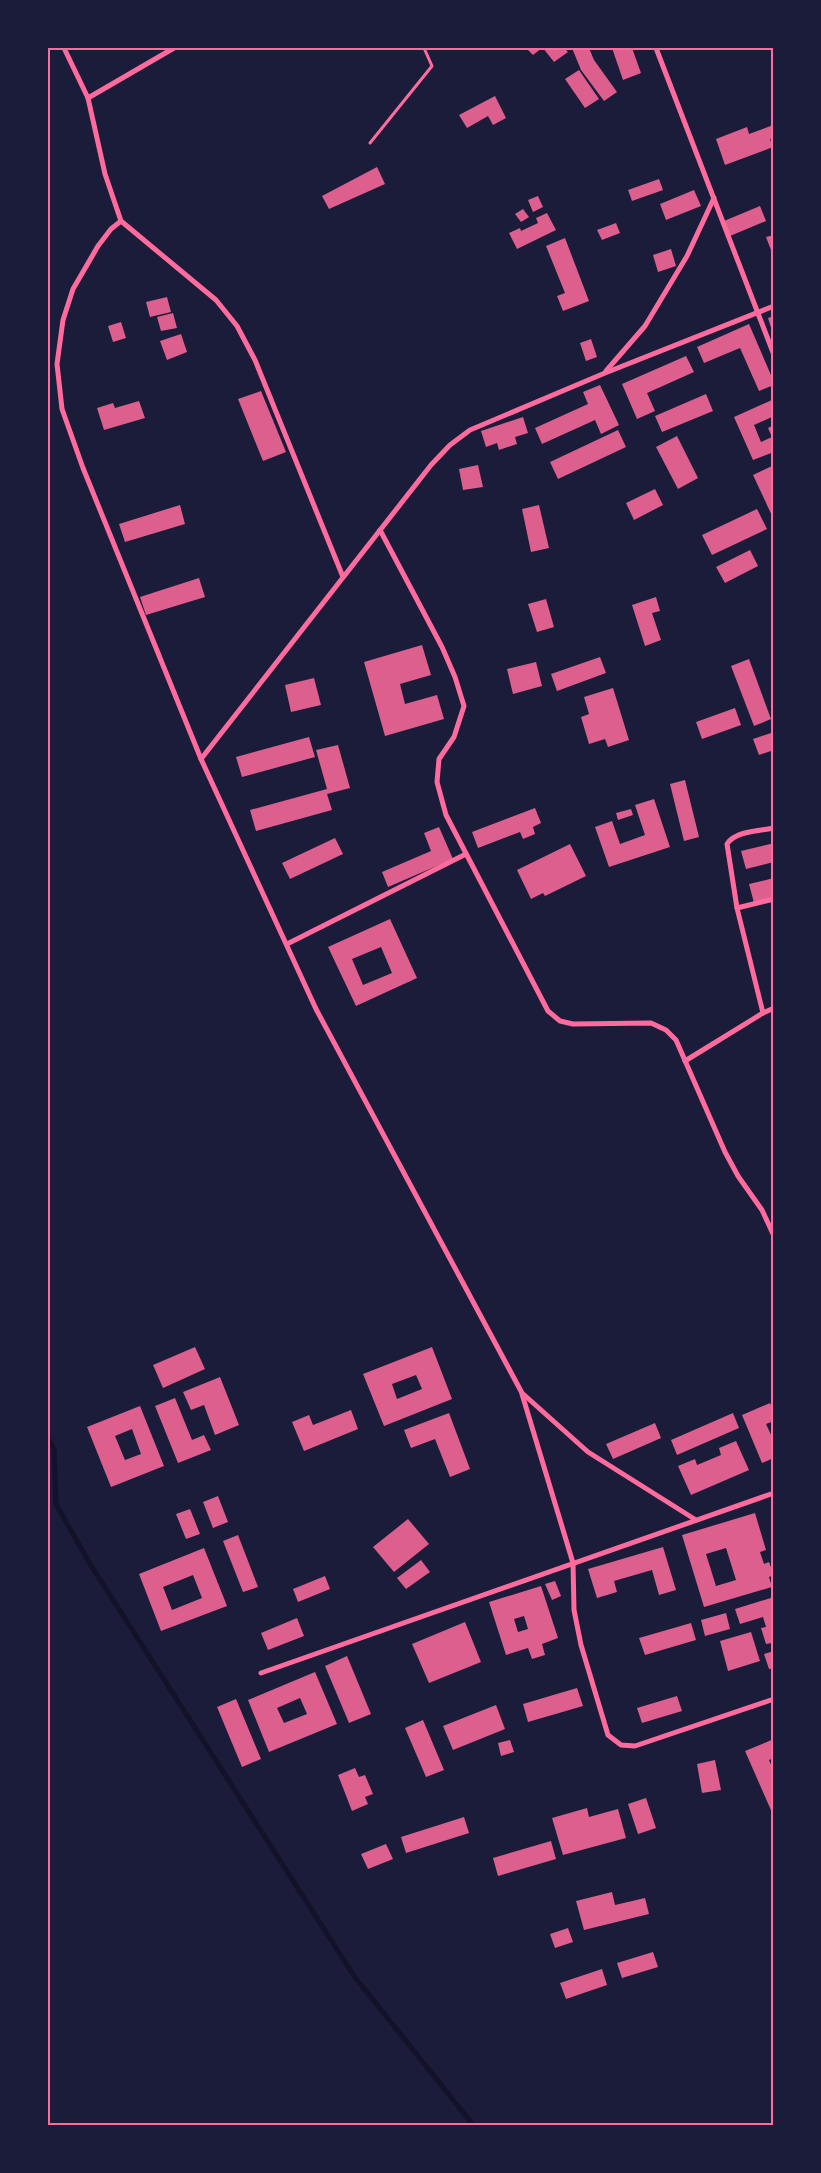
<svg xmlns="http://www.w3.org/2000/svg" width="821" height="2173" font-family="'Golos Text',sans-serif">
<rect width="100%" height="100%" fill="#1b1b3a"/>
<g fill="none" stroke-linecap="round" stroke-linejoin="round">
<polyline stroke="#12122b" stroke-width="5" points="48,1439 54,1449 56,1504 90,1564 354,1976 474,2126"/>
</g>
<g fill="#dd5f8e" fill-rule="evenodd">
<polygon points="526,48 542,48 533,55"/>
<polygon points="543,48 564,48 568,52 554,62"/>
<polygon points="572,48 589,48 594,60 617,92 604,101 581,70"/>
<polygon points="612,48 632,48 641,73 623,80"/>
<polygon points="579,70 599,99 585,108 565,79"/>
<polygon points="495,96 506,118 493,125 488,116 467,128 459,115"/>
<polygon points="773,125 774,138 770,139 773,147 725,165 716,139 747,127 749,134"/>
<polygon points="377,167 385,184 329,209 322,196"/>
<polygon points="659,179 663,190 632,201 628,190"/>
<polygon points="694,190 701,206 666,220 660,204"/>
<polygon points="538,196 543,207 533,212 528,200"/>
<polygon points="760,206 766,221 730,236 724,221"/>
<polygon points="523,209 529,217 521,222 515,214"/>
<polygon points="547,213 556,230 517,249 509,233 520,228 521,231 538,223 536,218"/>
<polygon points="616,223 620,233 602,240 597,230"/>
<polygon points="774,235 774,249 771,250 766,237"/>
<polygon points="565,238 589,301 563,311 557,296 565,293 546,246"/>
<polygon points="671,249 676,266 658,272 653,255"/>
<polygon points="167,297 171,312 150,317 146,302"/>
<polygon points="173,313 177,328 161,331 157,317"/>
<polygon points="774,316 774,334 773,334 768,318"/>
<polygon points="121,322 126,338 113,342 108,326"/>
<polygon points="749,324 774,382 774,385 759,391 740,348 704,363 697,347"/>
<polygon points="181,334 187,352 167,360 160,341"/>
<polygon points="591,339 597,357 586,361 580,343"/>
<polygon points="686,356 694,372 647,393 655,411 637,419 622,384"/>
<polygon points="600,385 619,425 601,434 595,420 542,444 535,428 588,404 583,392"/>
<polygon points="261,391 286,452 263,461 238,399"/>
<polygon points="706,394 713,411 662,432 655,416"/>
<polygon points="774,399 774,416 754,425 761,442 772,437 768,428 774,425 774,452 753,460 734,417"/>
<polygon points="139,401 145,418 104,430 97,408 113,403 115,408"/>
<polygon points="523,417 528,433 515,437 517,444 499,450 497,443 486,447 481,431"/>
<polygon points="618,430 626,447 558,479 550,462"/>
<polygon points="677,436 698,478 678,489 656,447"/>
<polygon points="478,465 483,487 463,490 459,469"/>
<polygon points="774,465 774,520 753,475"/>
<polygon points="655,489 663,505 634,520 626,503"/>
<polygon points="180,505 185,524 125,542 119,524"/>
<polygon points="539,505 549,548 531,552 522,509"/>
<polygon points="757,509 767,529 712,555 702,535"/>
<polygon points="750,550 758,566 725,583 716,567"/>
<polygon points="199,578 205,597 146,615 140,597"/>
<polygon points="656,597 660,611 652,613 661,640 645,646 632,605"/>
<polygon points="546,599 554,627 537,632 528,604"/>
<polygon points="422,645 431,675 400,684 405,704 437,695 444,719 385,736 364,662"/>
<polygon points="600,657 606,673 557,691 551,674"/>
<polygon points="749,659 771,719 754,726 731,666"/>
<polygon points="536,662 542,686 513,694 507,669"/>
<polygon points="314,678 321,705 291,712 285,685"/>
<polygon points="613,688 629,740 608,747 605,739 589,744 581,717 589,714 584,697"/>
<polygon points="735,708 741,725 702,739 696,722"/>
<polygon points="774,732 774,750 759,755 753,739"/>
<polygon points="309,737 315,757 242,777 236,757"/>
<polygon points="338,745 350,788 327,794 332,810 256,831 250,810 327,789 316,750"/>
<polygon points="685,780 699,837 684,841 670,784"/>
<polygon points="654,799 670,847 609,867 595,827 612,821 620,844 645,835 635,805"/>
<polygon points="535,808 541,823 533,827 535,834 523,839 520,832 478,848 472,832"/>
<polygon points="631,809 633,815 618,820 616,813"/>
<polygon points="439,827 453,859 388,887 382,872 431,851 424,833"/>
<polygon points="335,838 343,854 290,879 282,863"/>
<polygon points="774,843 774,862 746,869 741,851"/>
<polygon points="570,844 586,876 545,896 543,893 531,899 517,870"/>
<polygon points="774,878 774,898 754,903 749,884"/>
<path d="M390,919L417,978L356,1006L328,947ZM381,947L392,973L363,985L352,959Z"/>
<polygon points="195,1347 205,1369 163,1388 153,1365"/>
<path d="M432,1347L452,1399L384,1426L363,1374ZM416,1375L422,1389L397,1399L392,1384Z"/>
<polygon points="220,1377 239,1425 215,1435 204,1405 191,1410 183,1392"/>
<polygon points="175,1398 192,1440 204,1435 211,1450 178,1463 155,1406"/>
<polygon points="770,1403 774,1411 774,1421 766,1424 774,1441 774,1458 762,1463 742,1415"/>
<path d="M140,1406L164,1466L111,1487L87,1427ZM132,1429L141,1454L125,1460L115,1436Z"/>
<polygon points="351,1410 358,1429 304,1451 292,1422 309,1415 313,1425"/>
<polygon points="449,1413 470,1469 450,1477 435,1439 411,1448 404,1430"/>
<polygon points="733,1413 739,1428 677,1455 671,1440"/>
<polygon points="655,1423 661,1438 613,1459 606,1444"/>
<polygon points="736,1441 749,1470 691,1495 678,1466 695,1459 697,1465 721,1455 719,1448"/>
<polygon points="218,1496 228,1522 213,1528 203,1502"/>
<polygon points="190,1509 200,1534 186,1539 176,1514"/>
<path d="M755,1513L766,1550L760,1552L764,1564L769,1562L774,1575L769,1577L772,1587L704,1607L682,1535ZM726,1548L736,1580L716,1586L706,1554Z"/>
<polygon points="408,1519 429,1544 394,1572 373,1547"/>
<polygon points="238,1535 258,1587 243,1592 223,1541"/>
<polygon points="663,1547 676,1590 659,1595 652,1570 614,1581 617,1592 597,1598 588,1569"/>
<path d="M204,1548L227,1606L161,1631L139,1574ZM193,1575L202,1598L172,1610L163,1587Z"/>
<polygon points="421,1560 430,1572 406,1589 397,1578"/>
<polygon points="325,1576 330,1589 298,1602 293,1589"/>
<polygon points="555,1581 561,1596 552,1600 545,1584"/>
<path d="M541,1586L558,1638L542,1644L545,1655L532,1659L528,1648L506,1655L489,1602ZM524,1616L528,1629L518,1632L514,1619Z"/>
<polygon points="774,1597 774,1646 773,1646 772,1643 766,1644 761,1628 766,1627 763,1617 740,1624 735,1609"/>
<polygon points="726,1613 730,1629 705,1636 701,1620"/>
<polygon points="297,1618 304,1636 268,1650 261,1633"/>
<polygon points="465,1622 481,1662 429,1683 412,1644"/>
<polygon points="691,1623 696,1640 645,1655 639,1638"/>
<polygon points="751,1632 760,1661 728,1671 720,1641"/>
<polygon points="774,1651 774,1668 769,1669 764,1654"/>
<polygon points="347,1656 371,1714 349,1723 325,1666"/>
<path d="M315,1672L337,1724L269,1752L248,1700ZM300,1698L307,1714L284,1723L277,1708Z"/>
<polygon points="577,1688 583,1706 528,1722 523,1704"/>
<polygon points="677,1696 682,1711 642,1723 637,1708"/>
<polygon points="236,1699 261,1759 242,1767 217,1707"/>
<polygon points="496,1705 505,1729 453,1750 443,1726"/>
<polygon points="423,1720 444,1770 426,1777 405,1728"/>
<polygon points="774,1739 774,1758 769,1760 774,1771 774,1817 745,1751"/>
<polygon points="510,1740 514,1752 501,1756 498,1743"/>
<polygon points="715,1760 721,1790 702,1793 697,1764"/>
<polygon points="355,1768 359,1777 365,1775 373,1794 365,1797 368,1804 352,1811 338,1775"/>
<polygon points="646,1798 656,1828 638,1834 628,1804"/>
<polygon points="587,1808 589,1817 618,1809 626,1838 563,1855 552,1818"/>
<polygon points="464,1817 469,1833 406,1853 401,1837"/>
<polygon points="551,1841 556,1859 498,1876 493,1858"/>
<polygon points="386,1844 393,1859 368,1869 361,1854"/>
<polygon points="612,1892 615,1905 645,1898 649,1914 584,1930 576,1901"/>
<polygon points="568,1928 573,1942 555,1948 550,1934"/>
<polygon points="653,1952 658,1967 622,1978 617,1963"/>
<polygon points="602,1969 607,1985 566,1999 560,1983"/>
</g>
<g fill="none" stroke-linecap="round" stroke-linejoin="round">
<polyline stroke="#ff6b9d" stroke-width="3" points="370,143 432,66 424,48"/>
<g stroke="#ff6b9d" stroke-width="5">
<polyline points="64,48 88,98 105,174 121,221 216,300 237,326 255,360 343,577"/>
<polyline points="656,48 774,355"/>
<polyline points="88,98 174,48"/>
<polyline points="121,221 111,229 98,246 73,289 63,320 57,364 62,409 83,468 201,759 316,1009 522,1393 588,1452 696,1520"/>
<polyline points="606,371 645,326 687,256 714,198"/>
<polyline points="380,530 442,647 455,677 464,706 454,737 439,759 437,782 446,815 548,1011 560,1021 573,1024 651,1023 666,1030 676,1040 725,1152 738,1176 762,1210 774,1236"/>
<polyline points="201,759 431,465 450,445 470,430 605,373 774,306"/>
<polyline points="737,908 774,899"/>
<polyline points="287,944 466,854"/>
<path d="M763,1013L737,908L727,844C735,831 759,831 774,828"/>
<polyline points="685,1061 763,1013 774,1008"/>
<polyline points="522,1394 573,1563 574,1610 581,1645 608,1735 621,1745 635,1746 774,1699"/>
<polyline points="261,1673 774,1493"/>
</g>
</g>
<rect width="821" height="2173" fill="none" stroke="#1b1b3a" stroke-width="98"/>
<rect x="49" y="49" width="723" height="2075" fill="none" stroke="#ff6b9d" stroke-width="2"/>
</svg>
